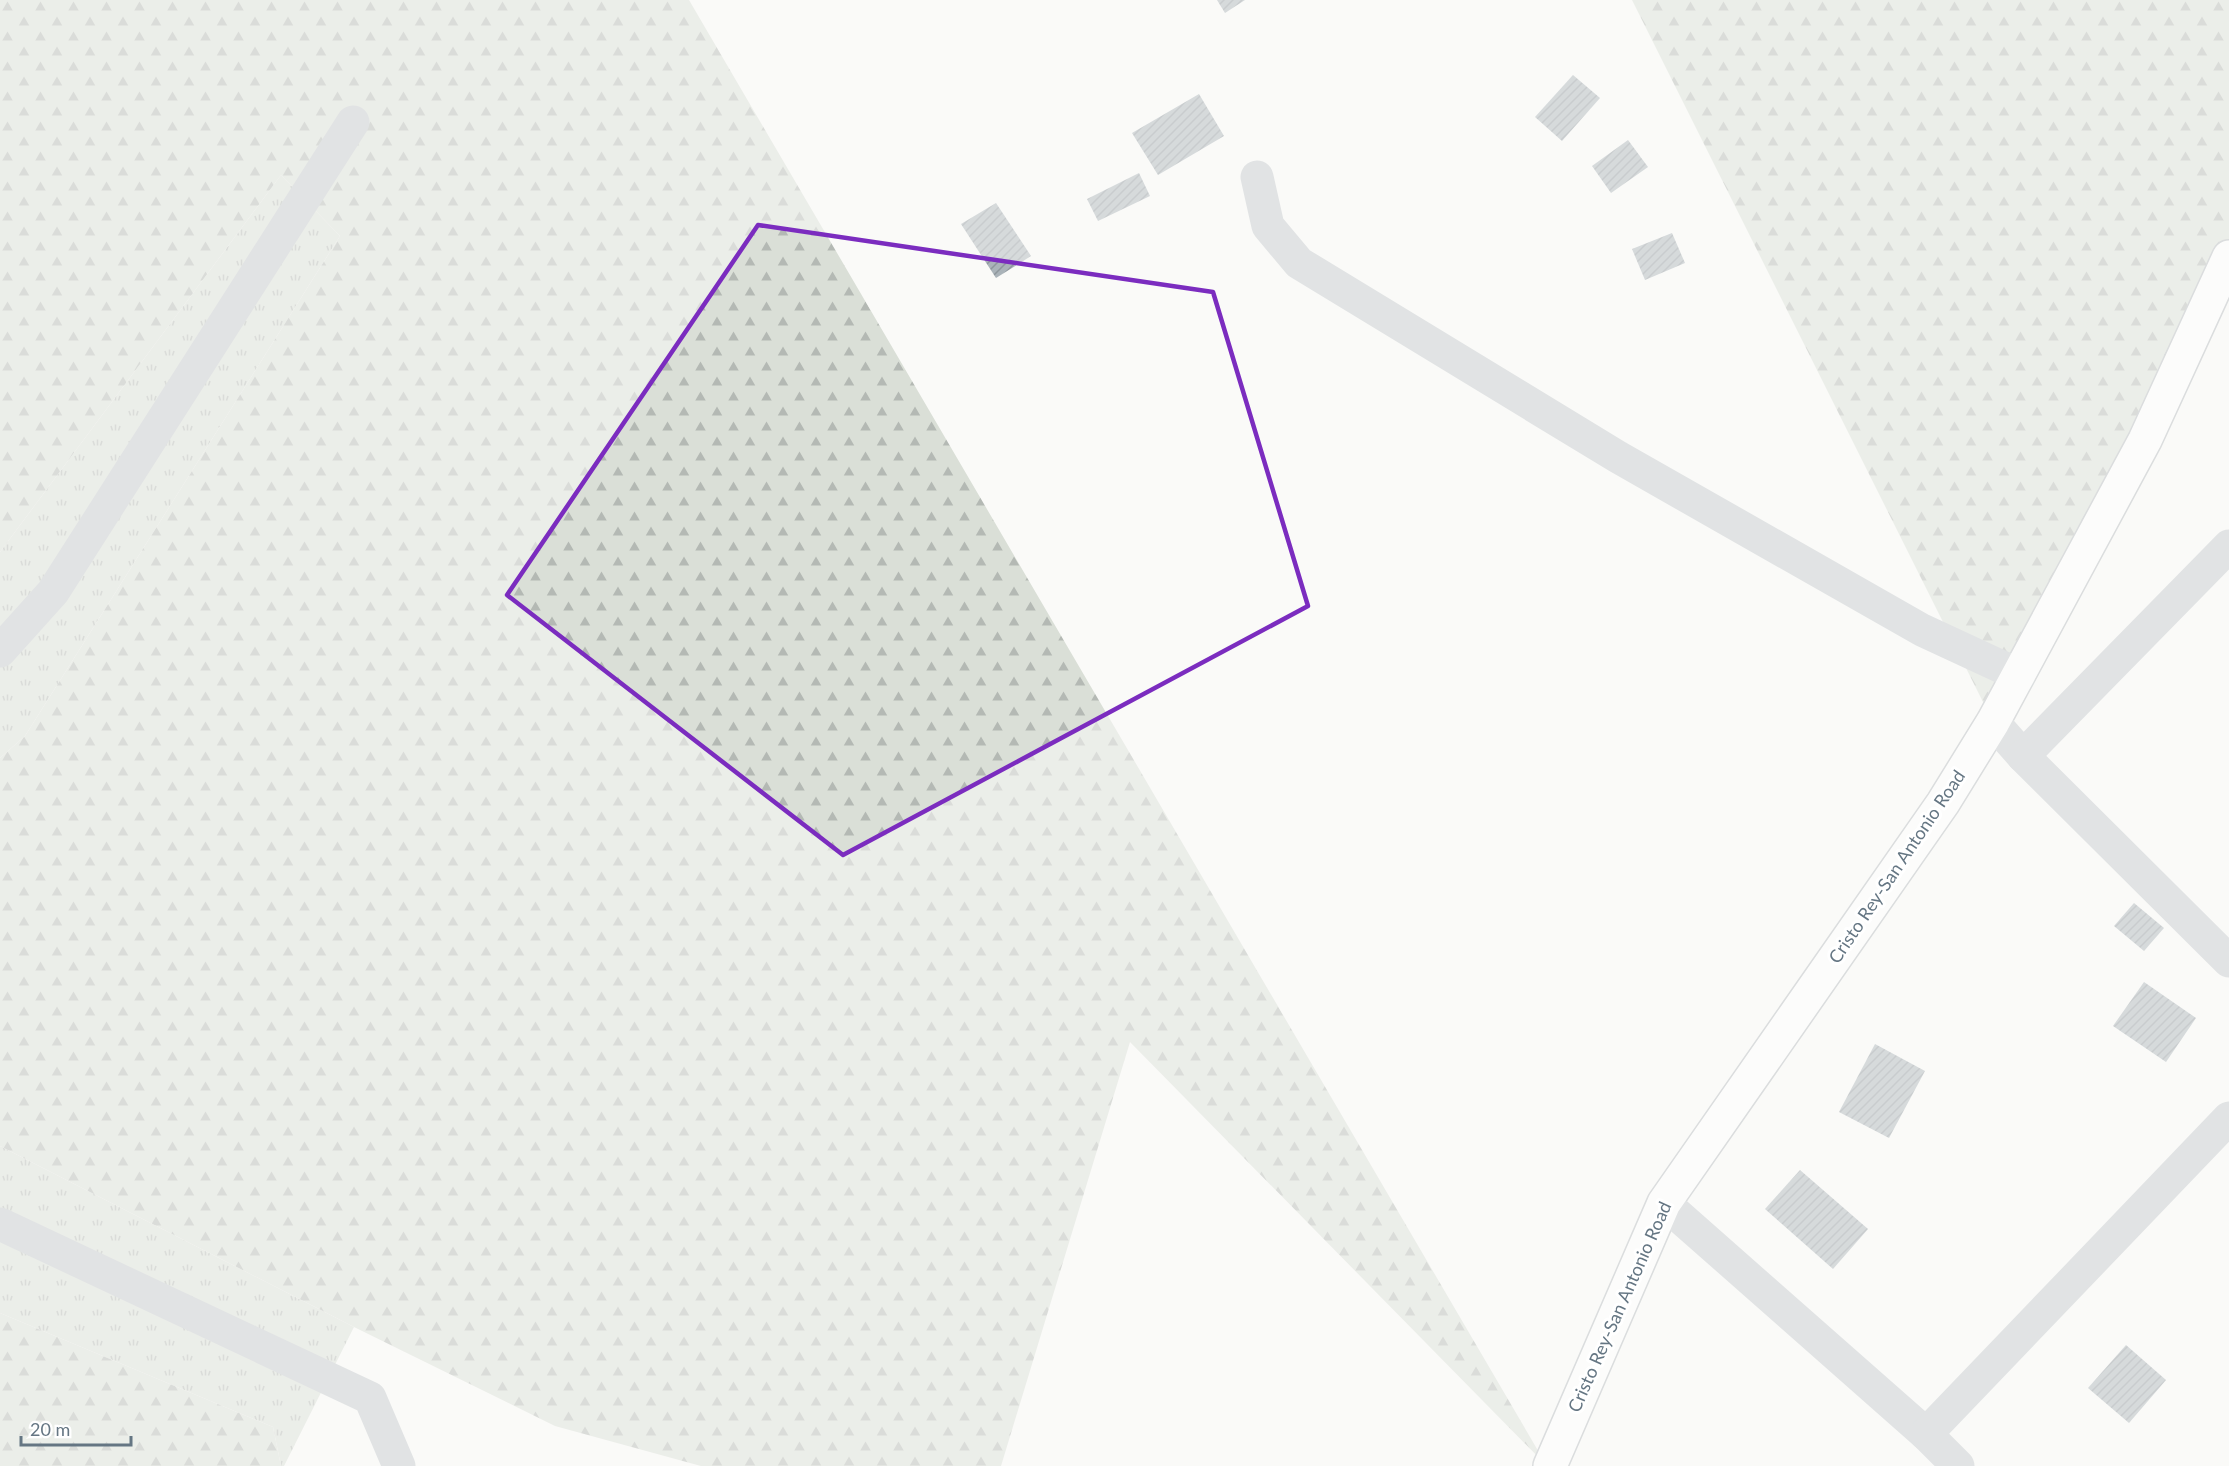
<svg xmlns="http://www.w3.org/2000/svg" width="2229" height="1466" font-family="Lato,sans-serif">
<defs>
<pattern id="grass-tufts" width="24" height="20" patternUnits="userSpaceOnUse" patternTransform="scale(1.5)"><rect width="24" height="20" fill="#dadfd7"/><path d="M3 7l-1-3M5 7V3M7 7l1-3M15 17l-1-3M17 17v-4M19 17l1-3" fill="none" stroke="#b4b9b4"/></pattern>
<pattern id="forest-firs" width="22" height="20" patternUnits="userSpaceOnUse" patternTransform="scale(1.5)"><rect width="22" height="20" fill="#dadfd7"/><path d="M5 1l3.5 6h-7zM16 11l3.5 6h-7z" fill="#b4b9b4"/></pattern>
<pattern id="building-hatch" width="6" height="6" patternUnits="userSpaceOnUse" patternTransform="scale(1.5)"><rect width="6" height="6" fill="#aab3b9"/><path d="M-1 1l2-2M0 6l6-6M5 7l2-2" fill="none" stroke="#8e969c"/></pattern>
</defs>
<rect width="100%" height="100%" fill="#fafaf8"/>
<g fill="url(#grass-tufts)">
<polygon points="281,175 340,236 25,736 0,758 0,552"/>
<polygon points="0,1146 354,1327 284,1466 281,1466 273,1427 0,1313"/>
</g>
<g fill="url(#forest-firs)">
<polygon points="0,0 689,0 1547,1466 1130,1042 1001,1466 701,1466 555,1426 354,1327 0,1146 0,758 25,736 340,236 281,175 0,552"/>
<polygon points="1632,0 2229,0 2229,257 1993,722"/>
<polygon points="0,1313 273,1427 281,1466 0,1466"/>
</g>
<g fill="url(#building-hatch)">
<polygon points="1217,0 1245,0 1225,13"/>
<polygon points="1573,75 1600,98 1562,141 1535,117"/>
<polygon points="1199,94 1224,136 1158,175 1132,133"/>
<polygon points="1628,140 1648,167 1611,193 1592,166"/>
<polygon points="1139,173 1150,196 1098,221 1087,199"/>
<polygon points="996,203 1031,256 996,278 961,224"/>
<polygon points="1672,233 1685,263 1645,280 1632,249"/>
<polygon points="2134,903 2164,928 2144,951 2114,926"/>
<polygon points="2144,982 2196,1018 2166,1062 2113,1026"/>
<polygon points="1875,1044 1925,1071 1889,1138 1839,1112"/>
<polygon points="1800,1170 1868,1229 1833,1269 1765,1209"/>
<polygon points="2126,1345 2166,1380 2129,1423 2088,1388"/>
</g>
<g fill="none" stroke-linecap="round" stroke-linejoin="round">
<defs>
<polyline id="major" points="1550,1466 1664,1203 1943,803 1993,722 2145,440 2229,257"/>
</defs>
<use href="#major" stroke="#b5babe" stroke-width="36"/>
<g stroke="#c3c8cc" stroke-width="33">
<polyline points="1257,177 1268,226 1299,263 1618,457 1922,630 2019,675"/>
<polyline points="0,651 53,592 353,122"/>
<polyline points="1993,722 2023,756 2229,546"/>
<polyline points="2023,756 2229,961"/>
<polyline points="1664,1203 1926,1434 1958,1466"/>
<polyline points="0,1224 370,1398 399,1466"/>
<polyline points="1926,1434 2229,1118"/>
</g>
<use href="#major" stroke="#fff" stroke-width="33"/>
</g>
<path d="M0 0H2229V1466H0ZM758,225L1213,292L1308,606L843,855L507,595Z" fill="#fafaf8" fill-opacity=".55" fill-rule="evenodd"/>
<path fill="none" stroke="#7b2cbf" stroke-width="4.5" stroke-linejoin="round" d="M758,225L1213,292L1308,606L843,855L507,595Z"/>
<g text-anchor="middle" stroke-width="6" stroke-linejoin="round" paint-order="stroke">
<g font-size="18" fill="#657683" stroke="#fff">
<text transform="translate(1897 867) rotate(-56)" y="6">Cristo Rey-San Antonio Road</text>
<text transform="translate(1620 1307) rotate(-66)" y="6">Cristo Rey-San Antonio Road</text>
</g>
</g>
<path d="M21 1436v9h110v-9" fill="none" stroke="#657683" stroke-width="3"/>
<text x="30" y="1436" font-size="18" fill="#657683" stroke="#ffffff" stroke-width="4.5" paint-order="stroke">20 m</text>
</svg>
